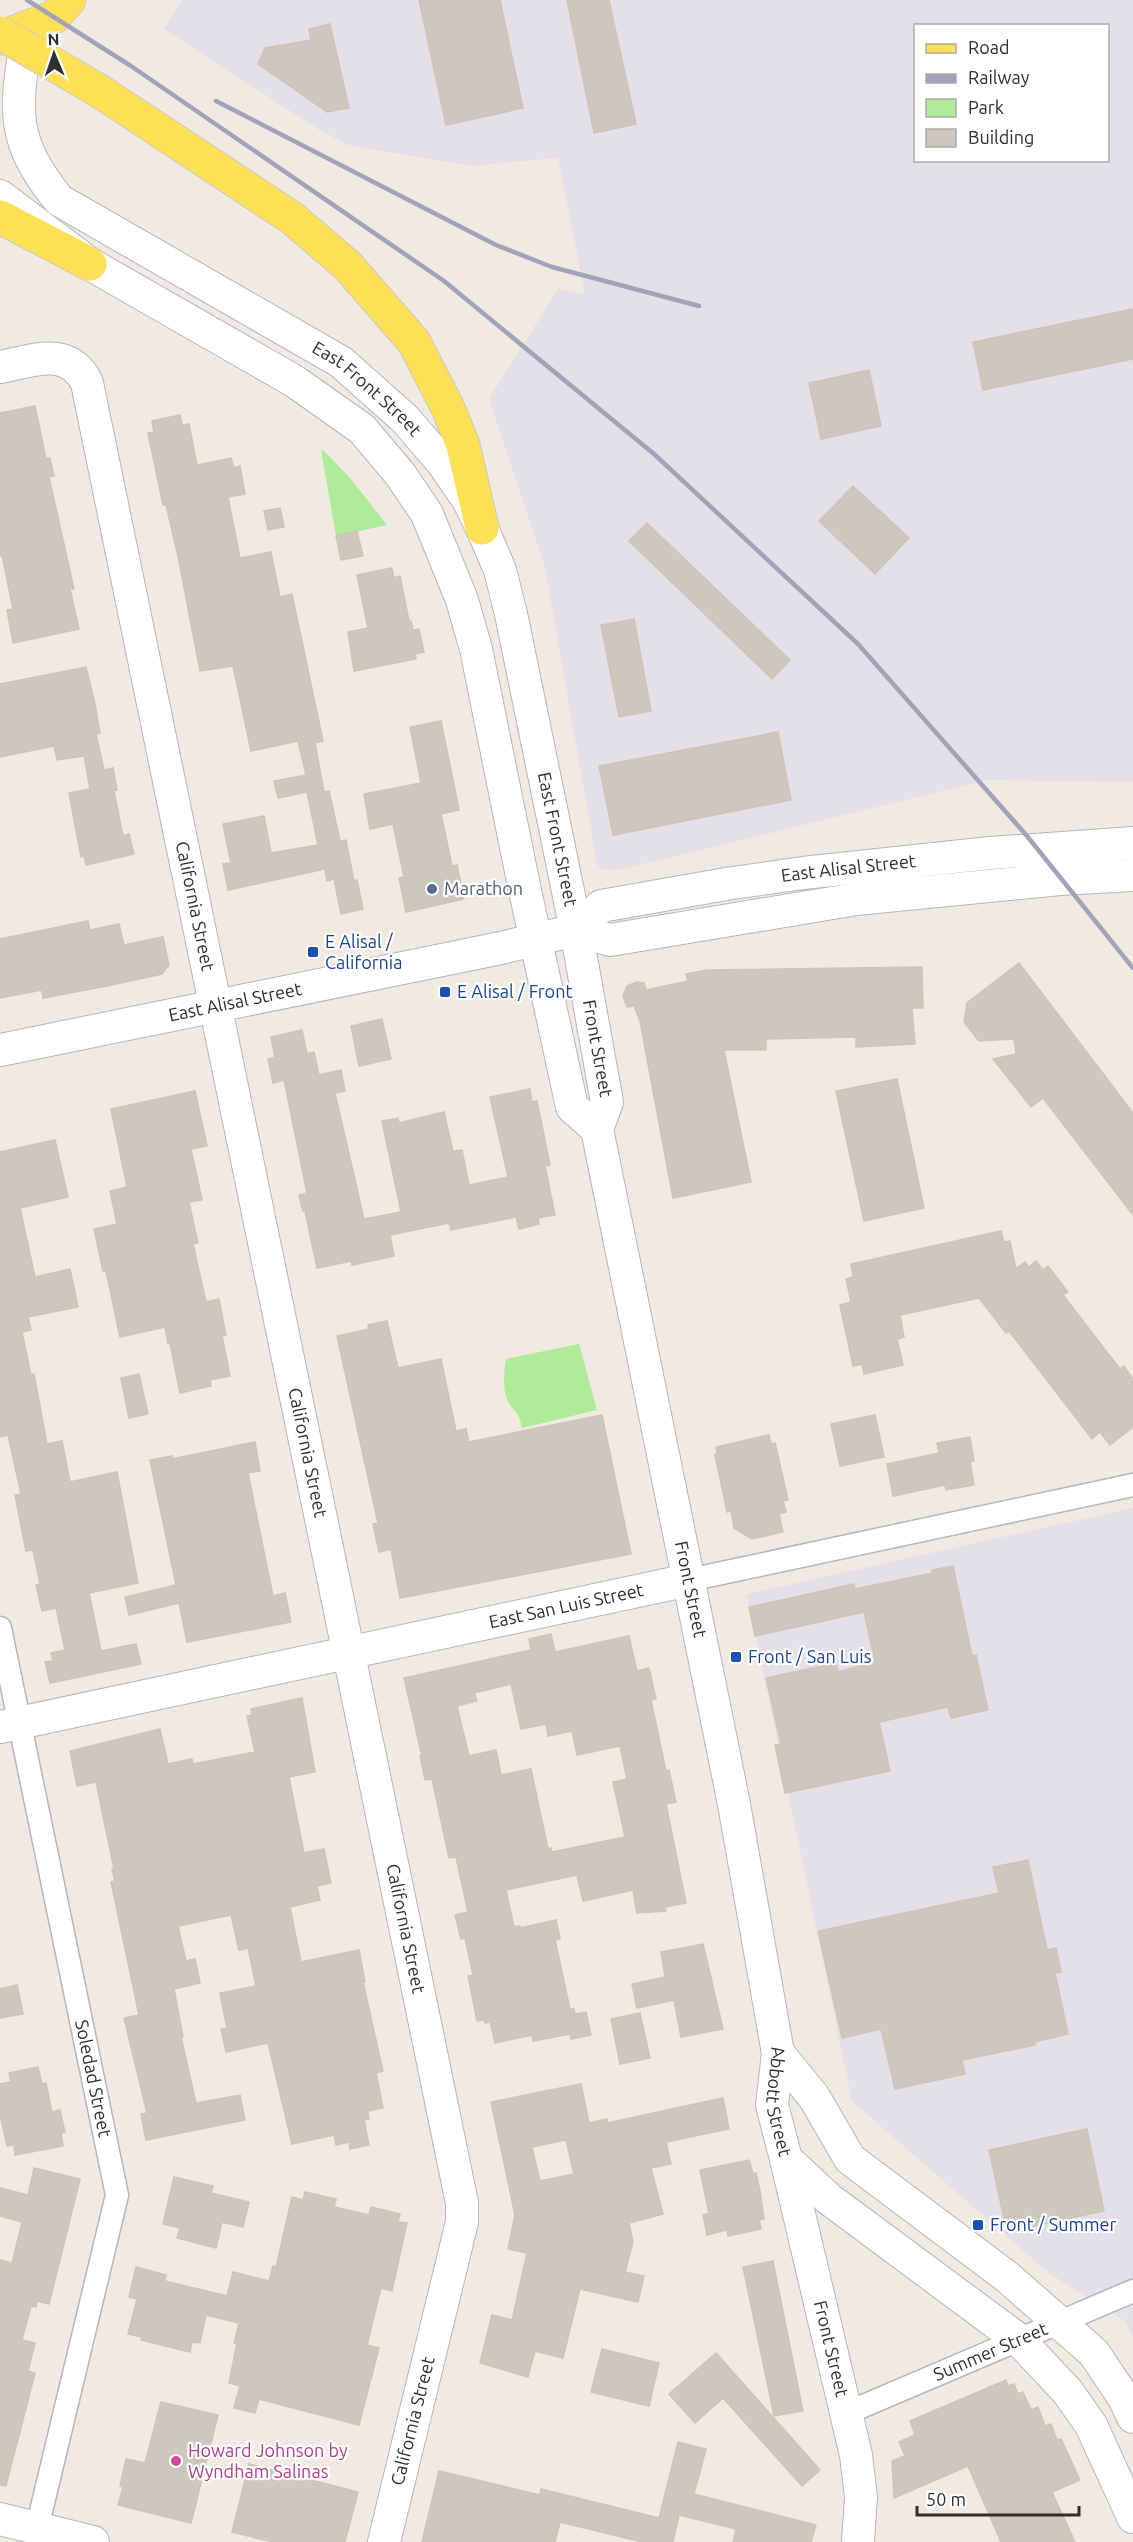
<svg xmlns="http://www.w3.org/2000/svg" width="1133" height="2542" font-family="Ubuntu,sans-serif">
<rect width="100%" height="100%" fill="#f0eae0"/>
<g fill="#e3e0e8" fill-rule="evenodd">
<path d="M182,0H1133V782L988,780L618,870H603L597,864L545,567L489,399L558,289L585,295L558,158L471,166L349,145L316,128L164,29ZM916,26H1108V160H916Z"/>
<polygon points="1133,1508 1133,2338 1125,2321 1050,2274 852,2101 747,1594"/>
</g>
<g fill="#afeb98">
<polygon points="321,450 324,451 350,478 387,525 336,536"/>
<path d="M579,1344L597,1410L522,1428C518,1409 517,1416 509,1403C502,1392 504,1371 506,1359Z"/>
</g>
<g fill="#cbc8be" stroke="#ccc6b8" stroke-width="1.5" fill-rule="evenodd">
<polygon points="419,0 500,0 523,108 446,125"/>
<polygon points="567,0 609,0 636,124 594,133"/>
<polygon points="330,24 349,108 327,112 258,64 265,48 311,40 309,29"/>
<polygon points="1133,309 1133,359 983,390 973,342"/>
<polygon points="869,370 881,426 821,439 809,383"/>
<polygon points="35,406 46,459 50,458 54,476 49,477 74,589 70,589 79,629 13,643 7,610 13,609 2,555 0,556 0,413"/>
<polygon points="180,415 182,425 189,424 197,465 231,458 234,468 240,466 245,494 228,497 240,558 271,552 280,597 292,594 323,741 315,743 324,792 329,791 340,841 346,840 354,881 357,880 363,909 341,914 334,879 327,881 325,869 228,890 223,864 231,863 223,824 264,816 271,853 318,845 307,792 278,798 274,781 306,775 298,741 251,751 233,666 200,671 178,556 166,505 163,505 148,433 154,432 152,421"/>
<polygon points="853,486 909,538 875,574 819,521"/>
<polygon points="280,508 284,527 268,530 264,511"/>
<polygon points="647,523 790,660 772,679 629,541"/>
<polygon points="357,531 363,556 341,560 336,536"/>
<polygon points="392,568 394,578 400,576 409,621 411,621 413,630 419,629 424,652 415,654 416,659 354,671 348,632 368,628 357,575"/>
<polygon points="634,619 651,711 619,717 601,625"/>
<polygon points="86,667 95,704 100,733 96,734 104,770 113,768 117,790 114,791 123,836 129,834 134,854 86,865 84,856 81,857 69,793 90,789 84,756 57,760 54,746 0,757 0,684"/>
<polygon points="441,721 459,810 441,814 452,866 457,865 464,899 406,912 399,878 404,877 393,824 370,829 364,794 421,783 410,727"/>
<polygon points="778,732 791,800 613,835 599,766"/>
<polygon points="88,921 90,930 119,924 124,945 163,937 169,965 162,974 107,986 43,998 42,990 0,998 0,939"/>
<polygon points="1019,963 1133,1113 1133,1215 1043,1098 1031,1107 993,1059 1016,1054 1014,1039 979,1041 964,1022 967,1003"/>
<polygon points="922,967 923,1008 912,1008 915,1044 856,1047 856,1037 766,1039 766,1050 724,1050 751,1182 673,1198 640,1021 634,1006 627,1007 623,996 627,986 636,982 644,983 646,990 688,981 686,974 707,970"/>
<polygon points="382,1019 391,1059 359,1066 351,1026"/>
<polygon points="302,1030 307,1054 314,1052 319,1075 341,1070 345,1091 335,1093 364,1219 401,1212 382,1121 398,1118 399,1123 444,1112 453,1151 462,1150 469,1185 508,1177 490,1097 530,1089 532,1102 537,1101 550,1165 545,1166 555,1215 538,1218 539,1224 519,1229 516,1217 451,1230 449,1223 390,1235 394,1256 352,1265 351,1261 317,1268 305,1211 303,1211 299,1195 307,1193 284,1080 273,1083 268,1059 275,1057 271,1037"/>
<polygon points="897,1079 924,1208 864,1221 836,1091"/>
<polygon points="195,1091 207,1146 191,1149 202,1200 189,1202 198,1243 193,1244 206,1302 219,1299 226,1335 222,1335 230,1376 210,1380 211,1386 180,1393 170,1343 168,1344 165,1327 120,1337 106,1271 103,1271 94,1229 117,1224 110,1191 127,1187 111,1109"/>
<polygon points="55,1140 68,1197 20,1208 35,1277 70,1269 78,1307 28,1317 31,1330 22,1332 31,1375 34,1374 47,1444 62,1441 70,1482 117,1472 138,1583 89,1593 101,1651 136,1644 141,1664 50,1683 45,1662 53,1661 51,1653 65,1650 56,1608 42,1611 36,1585 40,1584 33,1550 26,1551 15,1495 21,1494 8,1435 0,1437 0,1152"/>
<polygon points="1001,1231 1004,1242 1010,1241 1016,1269 1025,1262 1029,1267 1036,1261 1043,1270 1048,1266 1068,1292 1063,1295 1120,1369 1124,1366 1133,1379 1133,1427 1110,1445 1100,1432 1092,1439 1009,1331 1006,1333 979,1298 900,1315 904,1337 897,1339 903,1365 864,1374 862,1364 853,1366 840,1305 851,1302 846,1279 853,1277 851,1264"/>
<polygon points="387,1321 398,1368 441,1359 456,1431 466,1429 469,1442 602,1415 631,1554 400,1598 391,1549 379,1552 373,1524 378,1523 337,1336 369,1329 368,1325"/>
<polygon points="139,1374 148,1414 129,1418 121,1378"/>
<polygon points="875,1415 884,1457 840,1466 831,1424"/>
<polygon points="769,1435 771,1444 775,1443 788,1500 783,1501 786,1512 779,1514 783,1532 752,1539 734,1528 731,1511 727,1512 715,1455 717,1454 716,1447"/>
<polygon points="970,1437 974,1461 970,1461 974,1485 946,1490 945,1485 893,1496 887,1464 939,1453 937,1443"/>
<polygon points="255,1442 260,1471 248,1473 273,1596 285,1593 291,1622 187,1642 179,1603 129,1615 125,1597 176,1585 150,1460 172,1456 172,1459"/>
<polygon points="953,1566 972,1656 976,1655 988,1710 951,1718 948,1707 879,1722 890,1771 785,1793 775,1745 781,1744 766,1678 836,1663 838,1672 875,1662 864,1612 755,1636 749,1607 854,1584 855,1589 933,1573 932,1570"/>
<path d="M551,1634L555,1652L629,1636L637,1671L649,1668L656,1699L651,1700L666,1771L669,1770L676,1802L666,1804L686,1903L665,1907L666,1911L637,1913L633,1890L583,1901L577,1875L506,1890L514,1927L520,1926V1928L556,1920L560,1939L555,1940L570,2009H574L575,2014L586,2012L591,2035L571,2039L570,2034L533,2041L532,2035L495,2043L490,2022L485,2023L484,2020L477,2021L468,1976L473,1975L465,1938L461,1939L455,1915L468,1912L456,1857L449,1858L432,1779L425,1780L420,1756H422L404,1678L531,1650L529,1639ZM511,1684L521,1729L546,1724L548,1736L572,1731L577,1755L620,1746L627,1779L613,1782L625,1837L552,1852L551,1848L548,1849L531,1769L501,1775L496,1750L469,1756L457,1706L477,1701L474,1693Z"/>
<polygon points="302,1698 315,1772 289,1777 304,1853 324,1849 331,1883 317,1886 320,1900 290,1907 301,1962 359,1950 365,1982 363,1982 383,2071 376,2073 383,2108 368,2111 369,2119 364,2120 369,2145 350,2149 349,2142 336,2145 334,2135 292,2144 268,2043 226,2052 221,2029 227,2028 220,1993 256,1986 248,1948 239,1950 231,1915 178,1926 186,1961 195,1959 200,1983 174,1989 183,2037 181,2037 196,2103 240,2095 245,2120 146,2140 141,2114 147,2113 124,2018 139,2015 111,1882 115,1881 112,1869 114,1869 96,1782 77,1786 70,1751 160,1729 168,1764 192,1759 193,1764 255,1752 247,1716 252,1715 251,1709"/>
<polygon points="1028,1860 1047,1950 1056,1948 1061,1972 1055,1973 1068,2034 1034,2042 1035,2045 962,2060 965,2074 895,2089 881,2029 842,2038 818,1931 999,1893 993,1867"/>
<polygon points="703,1944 723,2029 681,2037 674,2000 637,2008 632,1984 665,1977 661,1952"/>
<polygon points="17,1985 23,2014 0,2018 0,1989"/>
<polygon points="640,2013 650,2058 620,2064 611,2019"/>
<polygon points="38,2067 42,2084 46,2083 52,2112 60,2110 65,2132 61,2133 63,2146 15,2155 14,2145 7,2146 0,2114 0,2084 11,2082 9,2073"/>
<path d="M581,2084L589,2123L607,2119V2123L723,2098L729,2129L666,2142L671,2164L651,2168L663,2214L629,2223L633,2242L625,2272L644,2276L638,2302L580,2289L563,2358L535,2351L528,2377L480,2363L492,2315L512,2320L527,2253L508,2249L515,2215L491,2102ZM566,2140L574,2174L540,2181L532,2147Z"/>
<polygon points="1087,2129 1104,2211 1007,2232 989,2150"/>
<polygon points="749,2160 753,2174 756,2173 760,2191 764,2219 759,2220 761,2229 728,2236 727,2230 707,2235 703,2215 709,2213 700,2170"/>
<polygon points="34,2168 80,2179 49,2304 37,2301 36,2307 31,2306 22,2340 35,2343 28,2371 35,2373 6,2486 0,2485 0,2260 12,2263 22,2222 0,2216 0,2188 28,2195"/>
<polygon points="174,2177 213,2186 211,2193 249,2202 243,2227 222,2222 216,2248 177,2238 180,2228 163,2224"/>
<polygon points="305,2192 336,2199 334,2207 369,2215 371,2207 400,2214 398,2222 407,2223 392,2291 381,2288 367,2345 379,2348 359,2425 259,2399 255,2413 234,2408 240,2386 229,2383 237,2343 234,2343 239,2323 206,2315 200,2343 192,2342 190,2352 141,2340 142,2337 128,2334 137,2299 129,2297 136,2267 166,2275 165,2281 227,2296 233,2272 269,2281 273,2266 276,2267 292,2197 303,2200"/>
<polygon points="773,2261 803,2411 774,2416 743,2267"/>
<polygon points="602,2349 659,2363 649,2406 591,2392"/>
<polygon points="716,2353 820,2470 802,2486 723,2398 695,2423 669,2394"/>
<polygon points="1006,2380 1008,2386 1014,2384 1018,2394 1023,2392 1031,2410 1038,2407 1045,2426 1051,2424 1057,2440 1061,2439 1080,2480 1052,2492 1075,2542 1001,2542 968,2466 894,2498 892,2461 905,2456 899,2442 915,2435 910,2421"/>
<polygon points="161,2402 218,2415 191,2523 118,2505 123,2487 120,2486 126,2459 145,2463"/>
<polygon points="678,2442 706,2449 694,2494 816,2525 811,2542 733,2542 736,2529 679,2515 673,2542 642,2542 560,2522 555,2542 422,2542 439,2471 540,2495 541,2489 659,2518"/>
<polygon points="249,2464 358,2492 345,2542 273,2542 232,2532"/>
</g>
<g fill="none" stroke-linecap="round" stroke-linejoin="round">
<defs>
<g id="street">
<polyline points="689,1580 1133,1485"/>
<path id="s1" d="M0,1628L117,2195L37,2528"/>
<path id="s2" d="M847,2413L1133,2291"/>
</g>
<g id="secondary">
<path id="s3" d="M28,27C17,104 6,135 59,200L341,362L405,419L442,462L467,498L482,528L500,570L511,614L576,930L607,1102L597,1129L734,1804L778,2053L772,2105L786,2159L829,2199L1019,2340L1067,2391L1091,2425L1133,2517"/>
<polyline points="0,196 90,264 294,381 362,429 400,474 427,514 462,600 476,649 524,886 572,1107 597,1129"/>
<path id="s4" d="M0,367C32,361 69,345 87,383L462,2203V2222L384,2542"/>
<path id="s5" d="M576,930L601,906L726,884L803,873L990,853L1133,843"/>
<path id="s6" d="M0,1050L501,948L576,930L610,940L856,899L1060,879L1133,875"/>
<path id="s7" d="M0,1727L689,1580"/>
<polyline points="778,2053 814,2097 850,2159 1006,2276 1094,2353 1124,2398 1133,2417"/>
<path id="s8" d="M786,2159L856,2455L861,2497L858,2542"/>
<polyline points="0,2519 93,2542"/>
</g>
<g id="primary">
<polyline points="0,38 54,17 69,0"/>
<polyline points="101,92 292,218 347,265 414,342 448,408 463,445 482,528"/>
<polyline points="0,217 90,264"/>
</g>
</defs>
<use href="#street" stroke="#b3b5c2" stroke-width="25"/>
<use href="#secondary" stroke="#b3b5c2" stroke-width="34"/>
<use href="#primary" stroke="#c9c9c9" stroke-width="35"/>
<use href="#street" stroke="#fff" stroke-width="22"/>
<use href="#secondary" stroke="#fff" stroke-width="32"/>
<use href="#primary" stroke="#fee057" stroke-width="33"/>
<g stroke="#a1a3ba" stroke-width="4.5">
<polyline points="27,0 131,66 444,281 654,454 858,644 1027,836 1133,968"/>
<polyline points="216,101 496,245 552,267 699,306"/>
</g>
<defs>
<polyline id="primary-bridge" points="0,33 101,92"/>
</defs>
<use href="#primary-bridge" stroke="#c9c9c9" stroke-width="35" stroke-linecap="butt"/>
<use href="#primary-bridge" stroke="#fee057" stroke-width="33"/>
</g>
<circle fill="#5c6f8a" stroke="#fff" stroke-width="2" cx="432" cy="889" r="6"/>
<g fill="#1a4fb4" stroke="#fff" stroke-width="2">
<rect x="307" y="946" width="12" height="12" rx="3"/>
<rect x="439" y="986" width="12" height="12" rx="3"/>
<rect x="730" y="1651" width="12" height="12" rx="3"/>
<rect x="972" y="2219" width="12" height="12" rx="3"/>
</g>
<circle fill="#d1479c" stroke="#fff" stroke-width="2" cx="176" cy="2461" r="6"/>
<g text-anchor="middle" stroke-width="4.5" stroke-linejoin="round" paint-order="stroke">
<g font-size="18" fill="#2e2e2e" stroke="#fff">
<text dy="6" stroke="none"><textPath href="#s3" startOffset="546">East Front Street</textPath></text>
<text dy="6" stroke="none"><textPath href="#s3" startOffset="1050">East Front Street</textPath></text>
<text dy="6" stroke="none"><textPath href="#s5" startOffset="285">East Alisal Street</textPath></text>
<text dy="6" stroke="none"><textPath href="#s4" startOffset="632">California Street</textPath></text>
<text dy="6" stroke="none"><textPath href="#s6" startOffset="240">East Alisal Street</textPath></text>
<text dy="6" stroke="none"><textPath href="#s3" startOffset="1263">Front Street</textPath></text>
<text dy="6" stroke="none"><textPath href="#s4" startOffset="1190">California Street</textPath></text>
<text dy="6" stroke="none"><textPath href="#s3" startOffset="1816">Front Street</textPath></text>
<text dy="6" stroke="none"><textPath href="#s7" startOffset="579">East San Luis Street</textPath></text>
<text dy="6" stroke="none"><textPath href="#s4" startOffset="1676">California Street</textPath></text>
<text dy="6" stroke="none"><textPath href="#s1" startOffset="460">Soledad Street</textPath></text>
<text dy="6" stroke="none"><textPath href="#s3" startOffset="2337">Abbott Street</textPath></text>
<text dy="6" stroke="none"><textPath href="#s8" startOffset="195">Front Street</textPath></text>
<text dy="6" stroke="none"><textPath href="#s2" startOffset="156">Summer Street</textPath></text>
<text transform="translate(413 2421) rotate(-76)" y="6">California Street</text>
</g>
<g font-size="18" fill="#4e5e75" stroke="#fff" text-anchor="start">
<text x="444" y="895">Marathon</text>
</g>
<g font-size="18" fill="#164399" stroke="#fff" text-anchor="start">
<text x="325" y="948">E Alisal /<tspan x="325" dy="21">California</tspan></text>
<text x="457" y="998">E Alisal / Front</text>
<text x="748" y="1663">Front / San Luis</text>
<text x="990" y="2231">Front / Summer</text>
</g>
<g font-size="18" fill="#b23c85" stroke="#fff" text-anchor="start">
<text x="188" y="2457">Howard Johnson by<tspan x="188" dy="21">Wyndham Salinas</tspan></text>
</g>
</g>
<rect x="914" y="24" width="195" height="138" fill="#ffffff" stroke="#ababab" stroke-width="1.5"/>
<rect x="926" y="44" width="30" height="9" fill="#fee057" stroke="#ababab" stroke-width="1.5"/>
<text x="968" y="54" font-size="18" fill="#2e2e2e">Road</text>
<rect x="926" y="74" width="30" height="9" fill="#a1a3ba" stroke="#ababab" stroke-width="1.5"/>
<text x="968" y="84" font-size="18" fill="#2e2e2e">Railway</text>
<rect x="926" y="99" width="30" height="18" fill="#afeb98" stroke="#ababab" stroke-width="1.5"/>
<text x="968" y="114" font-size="18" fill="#2e2e2e">Park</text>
<rect x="926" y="129" width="30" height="18" fill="#cbc8be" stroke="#ababab" stroke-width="1.5"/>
<text x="968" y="144" font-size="18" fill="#2e2e2e">Building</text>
<g transform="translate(54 54) rotate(358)" stroke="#ffffff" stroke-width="4.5" paint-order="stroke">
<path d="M0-4.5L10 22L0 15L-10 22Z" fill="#2e2e2e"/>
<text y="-9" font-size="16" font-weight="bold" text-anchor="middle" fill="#2e2e2e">N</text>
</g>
<path d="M917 2506v9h162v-9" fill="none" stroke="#2e2e2e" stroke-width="3"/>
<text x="926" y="2506" font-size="18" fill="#2e2e2e" stroke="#ffffff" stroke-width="4.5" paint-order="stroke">50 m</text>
</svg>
